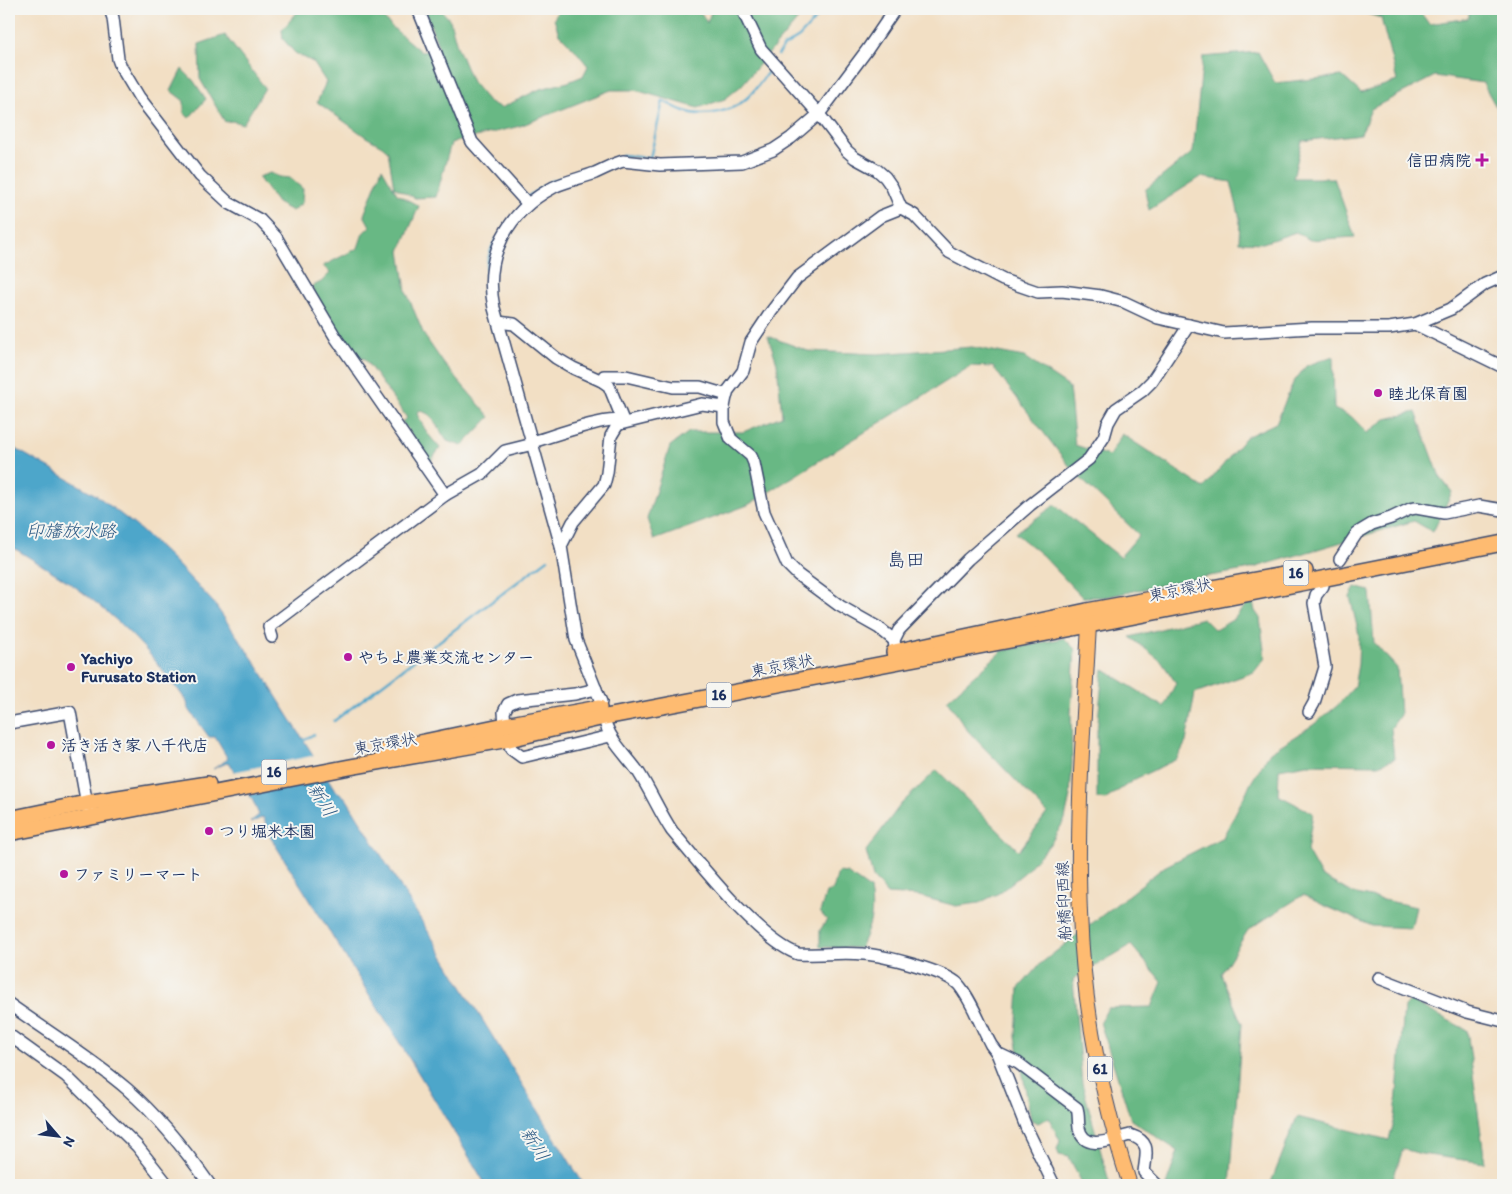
<svg xmlns="http://www.w3.org/2000/svg" width="1512" height="1194" font-family="Itim,'Klee One',sans-serif">
<rect width="100%" height="100%" fill="#f6f6f2"/>
<filter id="ink" filterUnits="userSpaceOnUse"><feTurbulence type="fractalNoise" baseFrequency=".02" numOctaves="2"/><feDisplacementMap in="SourceGraphic" scale="10" xChannelSelector="R" yChannelSelector="G"/><feConvolveMatrix kernelMatrix="1 2 1 2 8 2 1 2 1" color-interpolation-filters="sRGB"/></filter>
<filter id="wash" filterUnits="userSpaceOnUse"><feTurbulence type="fractalNoise" baseFrequency=".0096" numOctaves="4" result="noise"/><feDisplacementMap in="SourceGraphic" scale="20" xChannelSelector="R" yChannelSelector="G"/><feGaussianBlur stdDeviation="1.12" result="paint"/><feColorMatrix in="noise" values="0 0 0 0 0 0 0 0 0 0 0 0 0 0 0 0 0 1.4 0 .05"/><feComposite in="paint" operator="in"/></filter>
<g filter="url(#wash)">
<rect width="100%" height="100%" fill="#f2dfc4"/>
<g fill="#68b884" stroke="#427471">
<polygon points="300,9 375,9 392,27 421,52 439,49 425,9 440,9 450,20 457,46 472,82 488,101 501,108 540,89 568,82 583,76 588,66 575,50 559,34 554,19 559,9 691,9 702,14 707,23 712,9 807,9 741,86 725,99 698,108 635,90 611,90 520,126 451,143 436,197 415,198 394,187 388,151 382,146 366,137 317,102 326,82 313,62 295,53 283,39 282,30"/>
<polygon points="1351,9 1418,9 1429,24 1469,18 1469,9 1503,9 1503,120 1483,83 1435,76 1371,109 1361,134 1302,141 1293,178 1334,178 1355,237 1310,240 1296,232 1263,243 1239,242 1240,219 1231,182 1201,177 1149,210 1145,190 1193,152 1203,57 1258,52 1275,83 1342,76 1361,93 1397,81 1381,18"/>
<polygon points="225,35 265,88 243,124 232,121 225,122 200,79 199,44"/>
<polygon points="182,69 193,80 206,99 189,118 184,113 184,101 171,91"/>
<polygon points="382,168 397,194 419,206 400,251 406,291 424,335 444,364 490,417 462,446 447,441 430,415 420,410 417,414 427,433 440,448 430,462 402,422 407,418 364,358 355,360 311,287 321,282 330,273 323,266 358,248 363,233 370,226 364,215"/>
<polygon points="270,173 280,177 290,178 303,189 302,203 292,211 277,203 258,177"/>
<polygon points="768,336 808,351 878,354 972,347 1024,357 1069,387 1075,445 1109,456 1122,434 1204,488 1246,437 1276,423 1293,383 1306,366 1333,356 1334,409 1352,417 1367,433 1386,419 1416,412 1440,477 1452,492 1433,532 1414,521 1246,570 1185,580 1106,597 1082,597 1042,555 1015,533 1055,505 1120,557 1139,535 1074,472 993,367 971,366 748,505 654,540 647,519 670,446 689,432 743,432 782,416 777,363"/>
<polygon points="1355,587 1370,591 1374,643 1397,668 1400,715 1391,728 1394,759 1378,765 1307,764 1279,769 1278,795 1313,813 1307,851 1321,876 1352,893 1416,907 1411,928 1372,926 1323,905 1303,895 1248,930 1221,974 1242,1024 1230,1185 1166,1185 1178,1151 1131,1120 1100,1022 1108,1008 1152,1007 1162,982 1131,945 1073,979 1082,1083 1110,1185 1083,1185 1069,1157 1059,1155 1057,1149 1060,1141 1049,1118 1038,1123 1031,1120 1016,1036 1019,988 1040,964 1164,867 1223,837 1252,781 1270,752 1313,725 1337,706 1354,687 1358,664 1359,635 1350,597"/>
<polygon points="1248,602 1253,602 1255,611 1260,618 1265,658 1254,672 1195,693 1186,742 1177,759 1135,779 1105,800 1097,799 1097,732 1103,669 1164,707 1176,683 1161,661 1130,637 1203,618 1215,630 1234,619"/>
<polygon points="1064,638 1075,649 1071,713 1072,763 1070,796 1065,819 1051,843 1025,872 999,893 979,903 956,906 919,896 887,894 873,877 866,851 901,804 937,770 1019,851 1047,813 968,731 947,700 1002,651"/>
<path d="M838,872L847,873L870,889C874,916 871,924 860,948L820,947V930L827,920L820,912L826,893L833,890Z"/>
<polygon points="1411,1001 1467,1030 1485,1163 1421,1154 1403,1149 1391,1185 1270,1185 1297,1117 1389,1140 1395,1118 1404,1007"/>
</g>
<path fill="#4da6ca" stroke="#346a94" d="M9,445L96,495L136,526L169,556L213,602L253,659L335,790L346,798L584,1185H486L419,1074L269,835L268,829L263,817L251,823L250,822L259,815L253,801L229,762L213,769L228,759L215,737H209L188,708L187,702L177,688L174,686C146,644 103,605 61,577C44,566 26,556 9,545Z"/>
<polygon fill="#f2dfc4" points="317,755 331,778 247,795 233,772"/>
<g fill="none" stroke-linecap="round" stroke-linejoin="round">
<g stroke="#4da6ca" stroke-width="2.5">
<polyline points="778,55 783,47 799,37 825,9"/>
<path d="M620,157L623,155L650,158L663,101C670,104 677,109 684,111C703,118 732,112 747,98C756,90 763,78 771,68"/>
<polyline points="575,174 605,162"/>
<polyline points="527,197 551,181 565,177"/>
<path d="M495,333C486,301 479,269 496,239"/>
<polyline points="334,721 548,559"/>
<polyline points="302,741 314,734"/>
</g>
</g>
</g>
<g filter="url(#ink)">
<g fill="none" stroke-linecap="round" stroke-linejoin="round">
<defs>
<g id="minor">
<polyline points="110,9 113,18 118,59 121,67 139,97 200,176 229,203 260,220 276,237 336,338 445,495"/>
<polyline points="418,9 472,142 528,204"/>
<polyline points="742,9 761,49 819,114 847,151 855,158 877,170 885,177 892,187 901,208 914,215 949,252 1003,280 1038,292 1062,291 1101,296 1124,302 1158,318 1224,333 1312,328 1389,328 1415,324 1451,309 1485,284 1503,276"/>
<polyline points="498,322 514,324 556,358 573,368 602,381 609,386 622,418 611,436 607,473 604,485 573,522 561,546"/>
<polyline points="1415,324 1503,367"/>
<polyline points="602,381 604,376 626,376 673,387 700,387 727,395"/>
<polyline points="616,425 702,404 724,407"/>
<path d="M532,442C547,438 608,416 619,421"/>
<polyline points="1340,559 1357,533 1372,524 1391,518 1410,509 1416,508 1444,513 1479,506 1503,510"/>
<polyline points="272,637 269,627 445,495 482,474 505,451 533,444"/>
<polyline points="894,640 879,628 840,606 798,575 787,564 764,512 754,463 751,456 731,439 724,422 724,407 727,392 743,371 751,342 771,312 797,278 881,216 901,208"/>
<polyline points="895,647 894,640 899,630 968,559 1030,505 1089,459 1104,437 1108,423 1116,409 1142,391 1152,381 1189,325"/>
<path d="M601,702L576,640L561,546L494,308C483,256 508,211 554,187C567,181 582,178 595,173C604,169 613,164 623,161L660,165L742,162L773,150L791,138L819,114L867,50L895,9"/>
<polyline points="1309,712 1314,703 1325,667 1314,603 1316,595 1323,586"/>
<polyline points="9,723 70,712 88,810"/>
<polyline points="505,725 504,712 508,704 517,700 575,694 596,689"/>
<path d="M606,725C612,743 628,757 639,773C651,792 660,813 672,831C699,863 760,941 798,954C820,955 842,952 863,954C883,955 945,971 958,984C972,1000 981,1027 991,1045L997,1053L1026,1127L1054,1185"/>
<polyline points="509,739 511,749 522,757 610,736"/>
<polyline points="1379,978 1467,1012 1503,1021"/>
<path d="M9,1004C48,1032 91,1058 127,1089C159,1117 186,1151 210,1185"/>
<polyline points="9,1035 66,1076 137,1146 168,1185"/>
<path d="M997,1053L1018,1063L1077,1108C1079,1115 1078,1121 1079,1128C1084,1153 1113,1139 1130,1135C1152,1142 1146,1154 1144,1172L1157,1185"/>
</g>
<path id="major" d="M1088,614L1089,625C1084,721 1076,818 1080,913C1083,1004 1102,1099 1130,1185"/>
<g id="highway">
<polyline points="894,652 1087,611 1305,571"/>
<polyline points="386,750 505,725 599,708"/>
<polyline points="9,819 86,803 208,784"/>
<polyline points="9,833 350,767 509,739 600,718 1089,625 1503,543"/>
</g>
</defs>
<use href="#minor" stroke="#3b496d" stroke-width="14"/>
<use href="#major" stroke="#3b496d" stroke-width="16"/>
<use href="#highway" stroke="#3b496d" stroke-width="18"/>
<use href="#minor" stroke="#fff" stroke-width="11"/>
<use href="#major" stroke="#febb71" stroke-width="14"/>
<use href="#highway" stroke="#febb71" stroke-width="15"/>
</g>
</g>
<g fill="#b5179e" stroke="#f6f6f2" stroke-width="2">
<path d="M1479.5 152.5h5v5h5v5h-5v5h-5v-5h-5v-5h5z"/>
<circle cx="1378" cy="393" r="5"/>
<circle cx="348" cy="657" r="5"/>
<circle cx="71" cy="667" r="5"/>
<circle cx="51" cy="745" r="5"/>
<circle cx="209" cy="831" r="5"/>
<circle cx="64" cy="874" r="5"/>
</g>
<g text-anchor="middle" stroke-width="4" stroke-linejoin="round" paint-order="stroke">
<g fill="#f6f6f2" stroke="#5d6b8a" stroke-width="1">
<rect x="1283.5" y="560.5" width="25" height="25" rx="4"/>
<rect x="706.5" y="682.5" width="25" height="25" rx="4"/>
<rect x="261.5" y="759.5" width="25" height="25" rx="4"/>
<rect x="1087.5" y="1056.5" width="25" height="25" rx="4"/>
</g>
<g font-size="15" font-weight="bold" fill="#1b2f5e">
<text x="1296" y="578">16</text>
<text x="719" y="700">16</text>
<text x="274" y="777">16</text>
<text x="1100" y="1074">61</text>
</g>
<g font-size="16" font-weight="bold" fill="#1b2f5e" stroke="#f6f6f2" text-anchor="start">
<text x="1471" y="166" text-anchor="end">信田病院</text>
<text x="1388" y="399">睦北保育園</text>
<text x="358" y="663">やちよ農業交流センター</text>
<text x="81" y="664">Yachiyo<tspan x="81" dy="18">Furusato Station</tspan></text>
<text x="61" y="751">活き活き家 八千代店</text>
<text x="219" y="837">つり堀米本園</text>
<text x="74" y="880">ファミリーマート</text>
</g>
<g font-size="16" fill="#1b2f5e" stroke="#f6f6f2">
<text transform="translate(1180 589) rotate(-11)" y="6">東京環状</text>
<text transform="translate(782 665) rotate(-11)" y="6">東京環状</text>
<text transform="translate(385 743) rotate(-10)" y="6">東京環状</text>
<text transform="translate(1063 901) rotate(-92)" y="6">船橋印西線</text>
</g>
<g font-size="18" font-style="italic" fill="#2c5984" stroke="#f6f6f2">
<text x="71" y="537">印旛放水路</text>
<text transform="translate(322 800) rotate(58)" y="6">新川</text>
<text transform="translate(535 1144) rotate(58)" y="6">新川</text>
</g>
<g font-size="19" fill="#1b2f5e" stroke="#f6f6f2">
<text x="906" y="566">島田</text>
</g>
</g>
<rect width="1512" height="1194" fill="none" stroke="#f6f6f2" stroke-width="30"/>
<g transform="translate(58 1136) rotate(118)" stroke="#f6f6f2" stroke-width="4" paint-order="stroke">
<path d="M0-4L9 19L0 12L-9 19Z" fill="#1b2f5e"/>
<text y="-8" font-size="14" font-weight="bold" text-anchor="middle" fill="#1b2f5e">N</text>
</g>
</svg>
